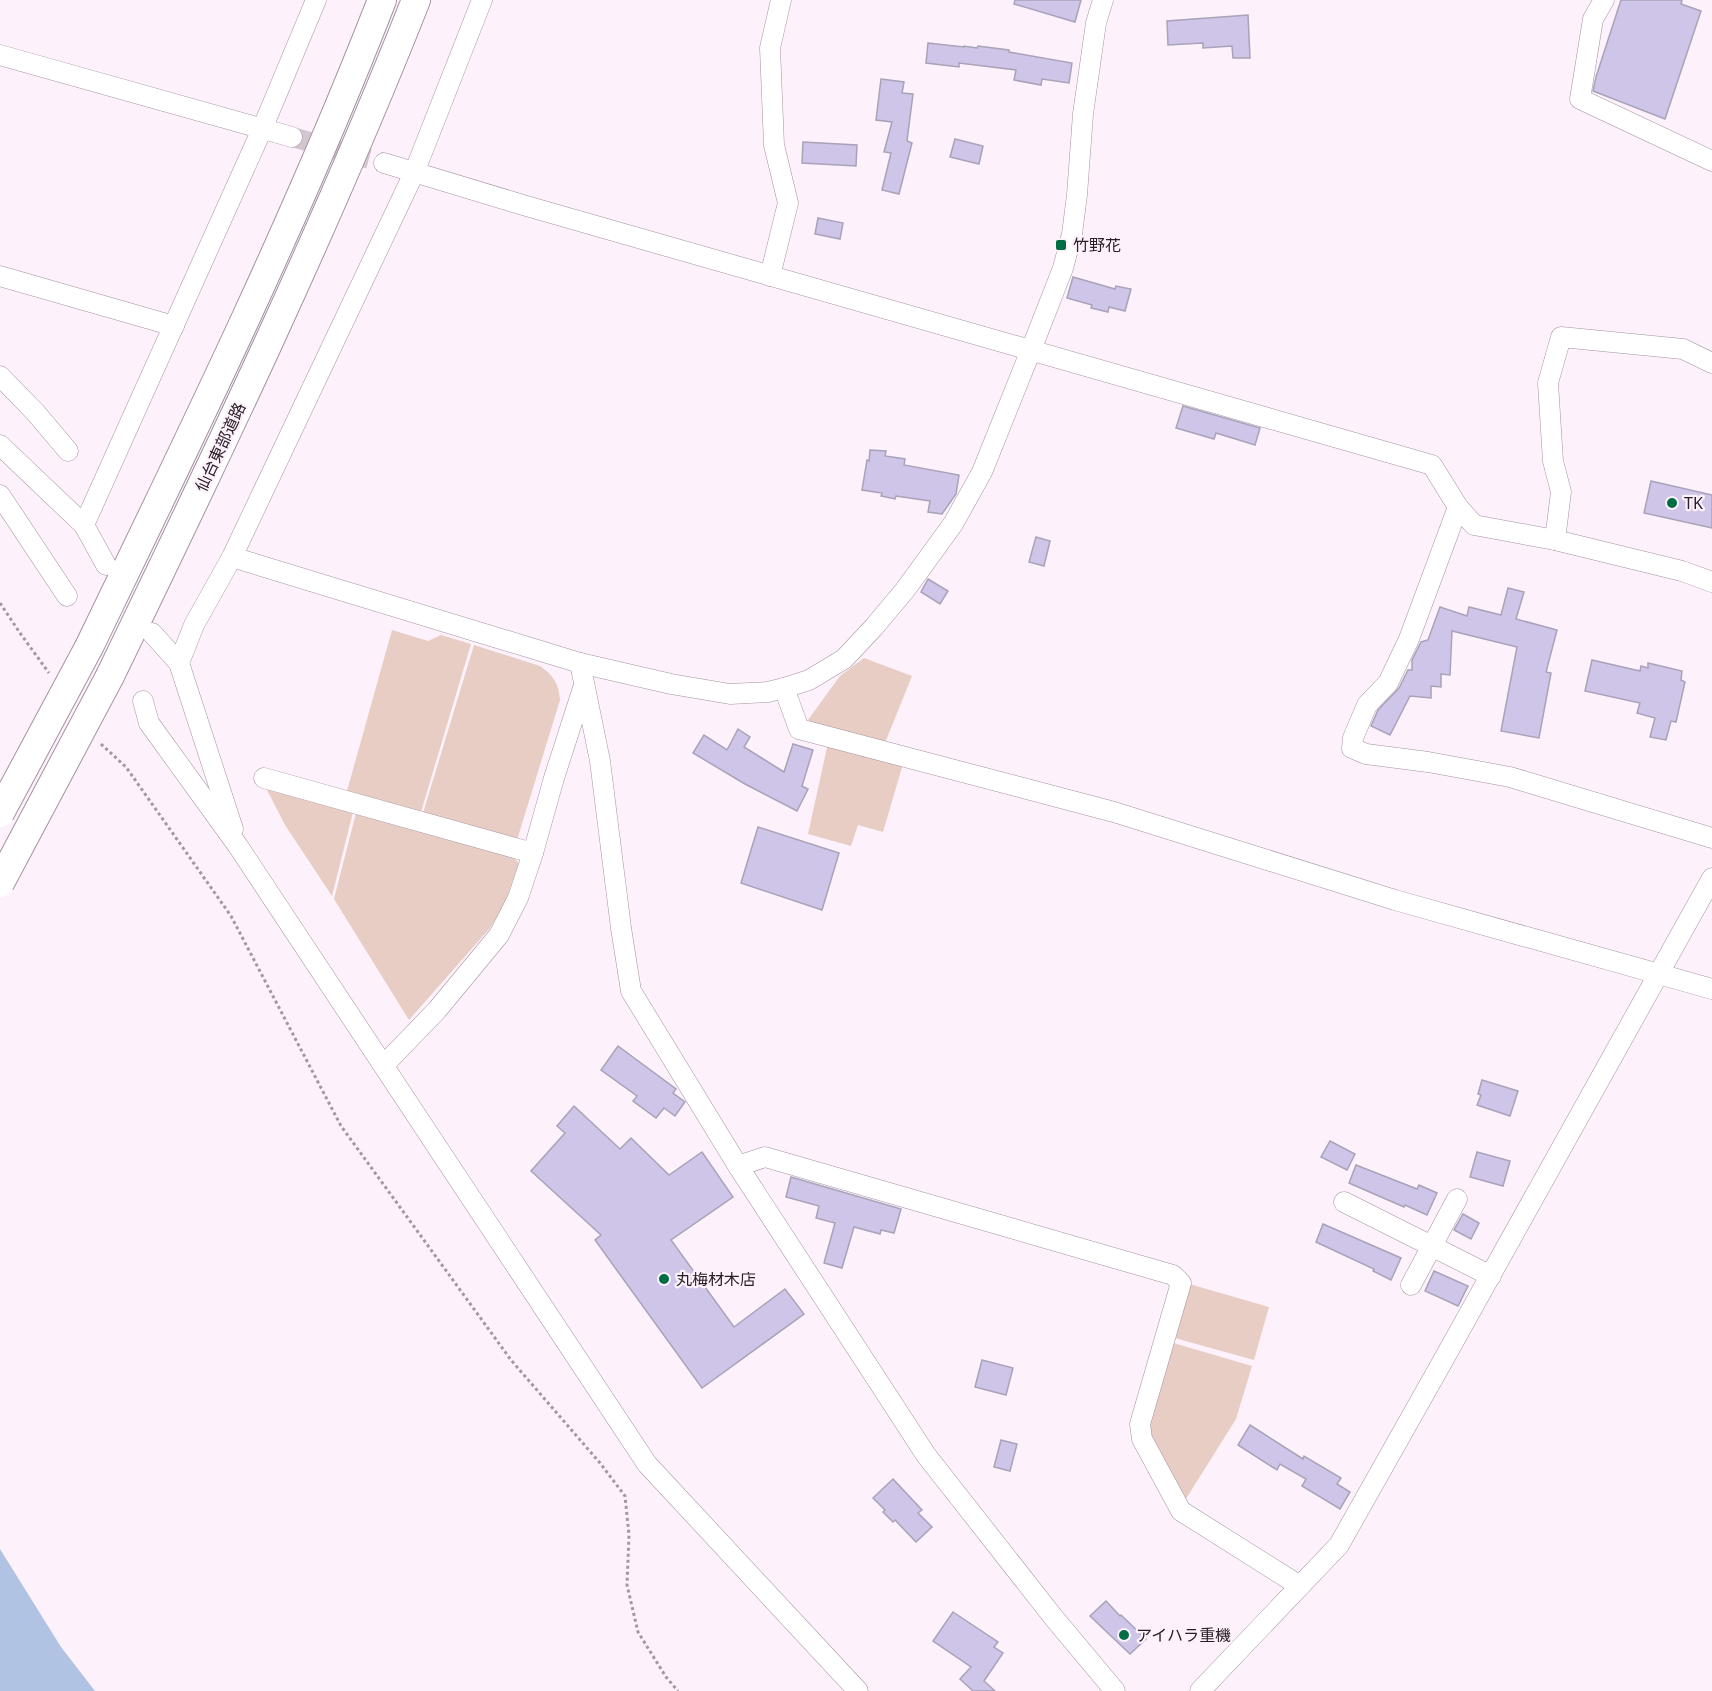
<svg xmlns="http://www.w3.org/2000/svg" width="1712" height="1691" font-family="'Noto Sans','Noto Sans JP',sans-serif">
<rect width="100%" height="100%" fill="#fdf1fb"/>
<g fill="#e7cdc3">
<polygon points="392,630 428,641 441,635 471,644 421,812 347,791"/>
<path d="M474,645L540,666C553,675 559,684 560,700L517,840L423,813Z"/>
<polygon points="864,658 912,676 885,743 815,724 808,720 840,676"/>
<polygon points="828,743 903,764 883,832 858,825 851,846 808,834"/>
<polygon points="266,788 353,812 332,896 285,825"/>
<polygon points="356,813 514,858 519,863 504,905 490,928 409,1020 334,899"/>
<polygon points="1186,1283 1269,1307 1254,1360 1171,1337"/>
<polygon points="1170,1342 1252,1366 1236,1419 1184,1502 1153,1453 1148,1418"/>
</g>
<polygon fill="#b1c3e2" points="0,1549 61,1647 95,1691 0,1691"/>
<g fill="#cec5e8" stroke="#a8a3b8" stroke-width="1.5">
<polygon points="1015,0 1081,0 1075,22 1014,4"/>
<polygon points="1621,0 1682,0 1681,4 1701,11 1665,119 1593,91 1596,77"/>
<polygon points="1248,15 1250,58 1233,58 1232,46 1203,48 1203,43 1168,45 1167,21"/>
<polygon points="928,43 964,47 964,46 977,48 978,46 1009,50 1009,52 1072,63 1069,83 1042,79 1041,85 1014,80 1016,70 959,63 959,67 926,63"/>
<polygon points="881,79 904,82 902,93 913,94 907,141 912,143 899,194 882,190 891,153 884,152 892,122 876,120"/>
<polygon points="955,139 983,146 979,164 950,157"/>
<polygon points="803,142 857,145 856,166 802,163"/>
<polygon points="818,218 843,223 840,239 815,234"/>
<polygon points="1073,277 1115,289 1116,286 1131,289 1125,311 1109,307 1108,312 1091,308 1092,305 1067,298"/>
<polygon points="1183,406 1260,428 1255,445 1216,433 1214,439 1176,428"/>
<polygon points="870,450 886,451 885,456 905,459 904,465 959,475 956,494 942,514 928,512 930,501 896,496 895,499 881,496 882,493 862,490 867,460 869,461"/>
<polygon points="1651,481 1712,495 1712,528 1644,513"/>
<polygon points="1036,537 1050,541 1044,566 1029,562"/>
<polygon points="928,579 948,591 940,604 921,592"/>
<polygon points="1508,588 1524,592 1516,619 1557,630 1546,672 1551,673 1539,738 1501,731 1517,647 1452,631 1450,675 1441,674 1441,687 1431,686 1431,698 1410,696 1390,735 1371,726 1378,710 1399,688 1408,670 1412,670 1412,660 1421,642 1428,640 1440,607 1467,616 1469,607 1501,615"/>
<polygon points="1592,660 1640,671 1641,666 1648,668 1648,663 1682,671 1681,680 1685,682 1676,722 1671,721 1666,740 1650,737 1655,718 1637,713 1640,703 1585,691"/>
<polygon points="738,729 750,737 744,747 784,772 793,744 813,750 802,786 808,789 797,811 745,784 693,753 704,735 727,750"/>
<polygon points="758,827 839,853 822,910 741,883"/>
<polygon points="618,1046 676,1089 673,1093 685,1102 675,1116 664,1108 656,1118 633,1101 637,1096 601,1070"/>
<polygon points="1482,1080 1518,1091 1510,1116 1477,1105 1481,1095 1478,1094"/>
<polygon points="574,1106 620,1149 631,1138 669,1175 702,1152 733,1197 671,1240 734,1327 785,1289 804,1314 702,1388 595,1240 601,1235 531,1171 565,1133 557,1126"/>
<polygon points="1330,1141 1355,1154 1347,1170 1321,1157"/>
<polygon points="1477,1152 1510,1161 1503,1186 1470,1177"/>
<polygon points="1356,1165 1417,1189 1419,1185 1437,1193 1427,1215 1405,1205 1404,1207 1349,1183"/>
<polygon points="791,1177 901,1209 894,1233 881,1230 880,1234 854,1227 842,1268 824,1263 835,1223 816,1218 819,1206 786,1197"/>
<polygon points="1463,1214 1479,1223 1471,1239 1454,1230"/>
<polygon points="1323,1224 1401,1258 1391,1280 1373,1271 1374,1269 1316,1242"/>
<polygon points="1434,1271 1468,1286 1458,1306 1425,1291"/>
<polygon points="982,1360 1013,1368 1006,1395 975,1387"/>
<polygon points="1250,1425 1303,1459 1304,1456 1341,1478 1337,1484 1350,1492 1340,1509 1302,1486 1306,1479 1280,1464 1277,1470 1238,1445"/>
<polygon points="1001,1440 1017,1444 1010,1471 994,1467"/>
<polygon points="893,1479 922,1510 918,1513 932,1527 916,1542 895,1520 893,1522 883,1512 885,1510 873,1498"/>
<polygon points="1106,1601 1120,1616 1121,1615 1146,1639 1130,1654 1090,1616"/>
<polygon points="953,1612 998,1642 994,1647 1003,1653 984,1681 995,1691 973,1691 960,1679 971,1667 933,1641"/>
</g>
<g fill="none" stroke-linecap="round" stroke-linejoin="round">
<polyline stroke="#d2c7d0" stroke-width="20" stroke-dasharray="20 10" stroke-linecap="butt" points="292,137 384,163"/>
<defs>
<g id="minor">
<polyline points="1604,0 1593,19 1580,99 1712,161"/>
<polyline points="0,55 292,137"/>
<polyline points="384,163 523,205 1432,465 1458,507 1474,525 1555,540 1682,571 1712,582"/>
<polyline points="0,276 174,326"/>
<polyline points="770,276 788,203 774,145 770,48 781,0"/>
<polyline points="0,376 36,413 68,451"/>
<polyline points="0,445 84,525 106,565"/>
<polyline points="0,495 67,596"/>
<polyline points="1458,507 1409,639 1388,683 1367,705 1353,738 1352,748 1366,754 1428,762 1510,777 1712,838"/>
<polyline points="84,525 263,127 316,0"/>
<polyline points="1555,540 1561,492 1553,461 1548,383 1561,337 1683,349 1712,363"/>
<polyline points="232,557 580,663 671,684 730,694 768,692 784,688 809,680 844,659 874,627 905,590 953,524 982,472 1031,350 1063,268 1072,234 1077,195 1083,114 1096,23 1103,0"/>
<polyline points="152,633 179,663 233,829"/>
<polyline points="179,663 194,625 232,557 414,173 482,0"/>
<polyline points="580,663 600,761 621,928 631,991 738,1166 926,1455 1054,1618 1115,1691"/>
<polyline points="784,688 799,729 1114,812 1395,900 1712,989"/>
<polyline points="143,701 149,723 238,846 647,1464 858,1691"/>
<polyline points="264,778 533,853"/>
<polyline points="384,1065 437,1010 499,935 518,898 533,853 554,778 584,685"/>
<polyline points="738,1166 765,1157 1173,1275 1181,1283 1140,1424 1142,1439 1181,1511 1300,1586"/>
<polyline points="1344,1202 1491,1276"/>
<polyline points="1411,1285 1457,1199"/>
<polyline points="1200,1691 1339,1545 1445,1357 1712,878"/>
</g>
<g id="highway">
<path d="M89,647C192,434 296,221 382,0"/>
<path d="M110,676C218,453 325,230 416,0"/>
</g>
</defs>
<use href="#minor" stroke="#a492a1" stroke-width="21"/>
<use href="#highway" stroke="#a492a1" stroke-width="30"/>
<g stroke="#a298a0" stroke-width="3" stroke-dasharray="3 3" stroke-linecap="butt">
<polyline points="0,603 20,633 49,673"/>
<polyline points="101,744 126,767 231,916 341,1126 511,1360 600,1463 625,1496 629,1535 627,1585 638,1632 666,1677 678,1691"/>
</g>
<use href="#minor" stroke="#fff" stroke-width="20"/>
<use href="#highway" stroke="#fff" stroke-width="28"/>
<defs>
<g id="highway-bridge">
<polyline points="0,813 89,647"/>
<polyline points="0,883 110,676"/>
</g>
</defs>
<use href="#highway-bridge" stroke="#a492a1" stroke-width="30" stroke-linecap="butt"/>
<use href="#highway-bridge" stroke="#fff" stroke-width="28"/>
</g>
<g fill="#006d44" stroke="#fdf1fb" stroke-width="2">
<rect x="1055" y="239" width="12" height="12" rx="3"/>
<circle cx="1672" cy="503" r="6"/>
<circle cx="664" cy="1279" r="6"/>
<circle cx="1124" cy="1635" r="6"/>
</g>
<g text-anchor="middle" stroke-width="4.5" stroke-linejoin="round" paint-order="stroke">
<g font-size="16" fill="#282026" stroke="#fdf1fb" text-anchor="start">
<text x="1073" y="251">竹野花</text>
<text x="1684" y="509">TK</text>
<text x="676" y="1285">丸梅材木店</text>
<text x="1136" y="1641">アイハラ重機</text>
</g>
<g font-size="16" fill="#282026" stroke="#fdf1fb">
<text transform="translate(220 447) rotate(-65)" y="6">仙台東部道路</text>
</g>
</g>
</svg>
